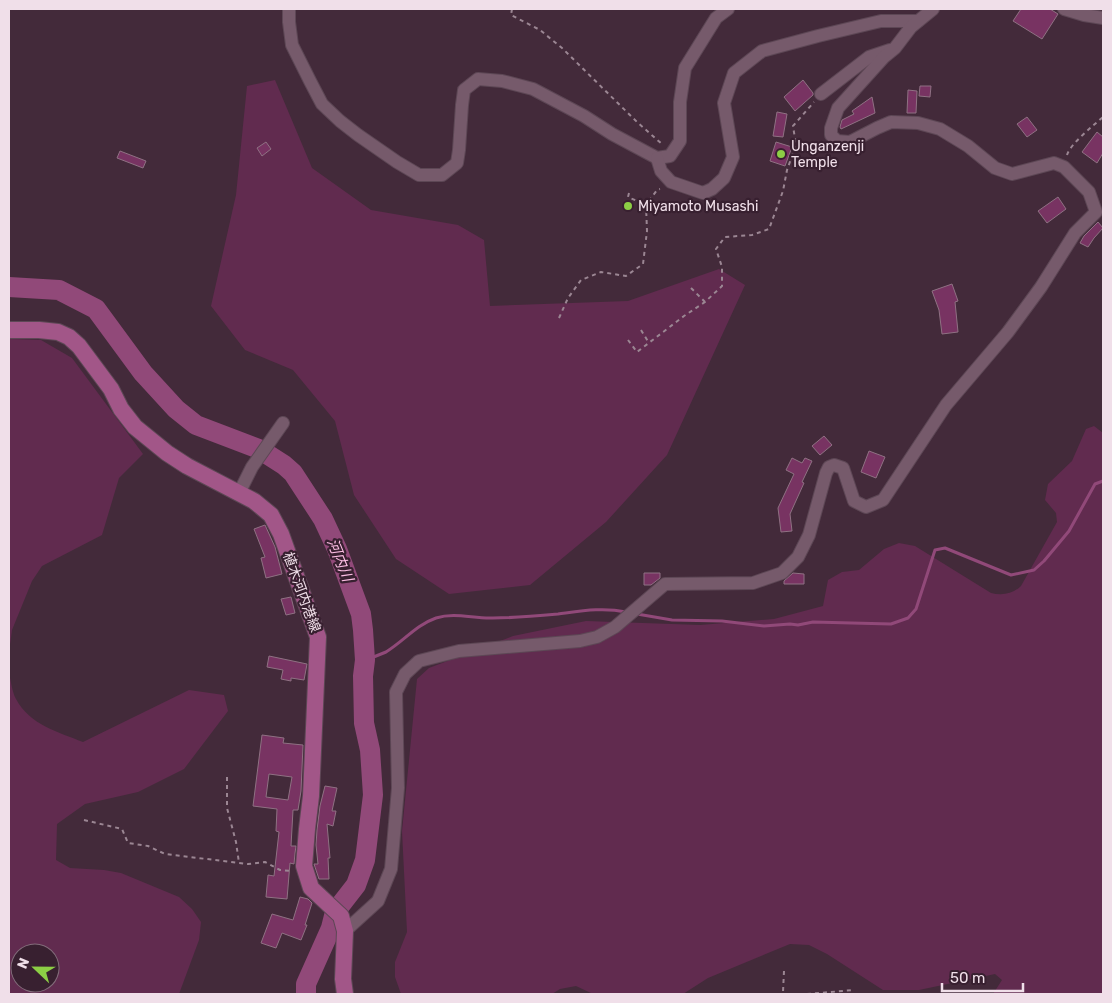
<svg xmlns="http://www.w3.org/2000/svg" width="1112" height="1003" font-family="Rubik,'Noto Sans JP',sans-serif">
<rect width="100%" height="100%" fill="#432a3a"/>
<g fill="#612b4f" fill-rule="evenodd">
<polygon points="275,80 312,168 371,210 458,225 484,240 490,306 628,301 719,269 745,285 667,455 606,522 530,585 449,594 396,559 354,495 335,421 293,370 245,350 211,306 236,195 247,86"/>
<polygon points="9,339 41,340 72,358 143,454 119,478 102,535 42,566 32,581 12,630 9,652"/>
<path d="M1094,426L1103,433V994H993L1002,980L995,974L919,990H883L827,954L809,945L790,944L708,978L683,994H593L576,986L560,989L552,994H401L395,977V962L407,932L402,831L417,679L429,668L513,636L586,621L700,625L774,619L823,606L828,580L842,572L859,570L884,549L899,543L915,546L991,593C1002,596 1013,594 1021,586L1057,522L1056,513L1045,500L1048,484L1072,461L1086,429Z"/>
<path d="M9,673C11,681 12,692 16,699C30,725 58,732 83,742L189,690L224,695L228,711L184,769L138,792L85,804L57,824L56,860L70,868L104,870L121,873L179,897L192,909L201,922L199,940L179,994H9ZM20,953H50V983H20Z"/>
</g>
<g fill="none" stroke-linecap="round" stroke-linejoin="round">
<g stroke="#914979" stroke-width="3">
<polyline points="637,614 672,620 722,621 764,626 790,624 798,625 813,622 891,624 908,618 916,609 935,550 945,548 1011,575 1034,570 1044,561 1069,531 1095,484 1103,481"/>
<path d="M365,660C371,658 379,655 386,652C404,641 416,625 436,618C455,612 474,619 493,618C514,618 536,616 558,614C581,611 603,607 626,612"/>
</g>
<polyline stroke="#914979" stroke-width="20" points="9,287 59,290 96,309 143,373 176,409 196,425 259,449 284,465 293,473 323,519 337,549 361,614 363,630 365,660 363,676 364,723 370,750 373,795 365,860 356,885 335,912 331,928 306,984 306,994"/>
</g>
<g fill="#783362" stroke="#8f7183" fill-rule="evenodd">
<polygon points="1021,9 1050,9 1058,14 1042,39 1013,21"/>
<polygon points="803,80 813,93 813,95 795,111 784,97"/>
<polygon points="920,86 931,86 930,97 919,96"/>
<polygon points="908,90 917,91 916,113 907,113"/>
<polygon points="872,97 875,113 841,129 840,127 842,120 854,114 852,111"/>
<polygon points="777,112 787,114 783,137 773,136"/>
<polygon points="1027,117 1037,130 1027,137 1017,124"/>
<polygon points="1097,132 1103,137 1103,153 1097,163 1082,152"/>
<polygon points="266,142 271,149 262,156 257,148"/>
<polygon points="776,142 792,147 785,166 770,161"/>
<polygon points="120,151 146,161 143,168 117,158"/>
<polygon points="1058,197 1066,209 1047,223 1038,211"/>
<polygon points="1098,222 1103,228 1094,238 1088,247 1080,243 1084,236"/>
<polygon points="952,284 958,301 955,302 958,332 942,334 939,310 932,291"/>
<polygon points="824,436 832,445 820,455 812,446"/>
<polygon points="869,451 885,457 876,478 861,472"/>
<polygon points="792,458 802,463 805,458 812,461 802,482 804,483 790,514 792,531 781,532 778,508 794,474 786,470"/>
<polygon points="265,525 275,547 282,574 266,578 261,558 265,557 254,529"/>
<polygon points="644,573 660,573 660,578 651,585 644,585"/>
<polygon points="793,573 804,574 804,584 784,584 784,581"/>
<polygon points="291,597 295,613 286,615 281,599"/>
<polygon points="269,656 307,664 304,680 291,678 291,681 281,679 283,670 267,667"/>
<path d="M262,735L284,738L283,743L303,745L301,791L298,810H293L291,846H296L295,853L294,864L290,863L287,899L266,897L268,875L274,876L279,832L276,831L277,809L253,806ZM269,774L292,777L288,800L266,797Z"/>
<polygon points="325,786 337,788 332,811 336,811 333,826 327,824 330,858 328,858 329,879 319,879 314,864 318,864 316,845 317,830 320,806"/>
<polygon points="300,897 308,899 312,903 305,925 307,925 301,940 282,933 276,948 261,943 272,914 293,920"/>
</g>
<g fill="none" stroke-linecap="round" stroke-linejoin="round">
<defs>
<g id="minor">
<polyline points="289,9 289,22 292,45 310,81 322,104 340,121 358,135 397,162 419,175 442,175 457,163 459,150 462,105 464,90 478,79 502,81 533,89 584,116 612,134 657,158 670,156 680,141 680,102 685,68 716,18 728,9"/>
<polyline points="1064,9 1084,15 1103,18"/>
<polyline points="821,94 869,57 890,50"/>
<polyline points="657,158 661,171 671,182 703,193 712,189 724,178 733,157 724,103 734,73 762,51 818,36 881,21 918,21"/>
<polyline points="239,493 252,467 283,423"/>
<polyline points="345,931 378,901 391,869 398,788 396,692 405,674 419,661 459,651 580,641 597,637 615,627 665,584 753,583 782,573 798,557 809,535 826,473 829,467 834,465 843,468 854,501 866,507 883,500 946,405 1008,332 1041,287 1075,233 1096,212 1089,192 1064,167 1054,163 1012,174 995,168 968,146 940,129 918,123 891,122 877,128 850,142 837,141 831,135 831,128 838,108 884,57 895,48 911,27 933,9"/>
</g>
<polyline id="major" points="9,330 39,330 58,332 69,337 79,346 111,389 121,409 135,427 167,453 187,466 254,501 271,515 281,534 318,637 311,796 307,829 304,866 311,888 341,916 345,931 343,979 345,994"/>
</defs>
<use href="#minor" stroke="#5d4755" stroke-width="14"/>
<use href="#major" stroke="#5d4755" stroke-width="18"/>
<g stroke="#9b8693" stroke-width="2" stroke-dasharray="4 4" stroke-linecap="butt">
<polyline points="512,9 511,15 540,30 562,48 637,122 663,145"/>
<path d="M1067,155C1070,144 1094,125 1103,117"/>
<polyline points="629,193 628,197 646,205"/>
<polyline points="691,288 705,302"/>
<polyline points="559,318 568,298 581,280 601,272 626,276 643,264 647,231 646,205 657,190 660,189"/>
<polyline points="641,330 649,343"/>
<polyline points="628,340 637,352 684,316 705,302 722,286 722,267 716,249 725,237 752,235 769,229 783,191 787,170 796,145 793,126 814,102"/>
<polyline points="227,777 227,808 236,842 239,863"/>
<polyline points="84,820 122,829 128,843 148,846 165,854 248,864 265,862 280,870 292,871"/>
<polyline points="784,971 783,992 784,994"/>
<polyline points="703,994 736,994"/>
<polyline points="807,994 854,990"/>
</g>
<use href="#minor" stroke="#765a6b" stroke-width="12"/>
<use href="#major" stroke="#a25688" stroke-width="16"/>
</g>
<g fill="#8cce45" stroke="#382030" stroke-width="2">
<circle cx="781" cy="154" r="5"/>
<circle cx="628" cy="206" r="5"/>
</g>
<g text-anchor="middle" stroke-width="4.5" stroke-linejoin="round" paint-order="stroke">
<g font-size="14" fill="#f0dfe9" stroke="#382030" text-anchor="start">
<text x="791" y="151">Unganzenji<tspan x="791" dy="16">Temple</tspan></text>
<text x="638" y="211">Miyamoto Musashi</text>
</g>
<g font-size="14" fill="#f0dfe9" stroke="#382030">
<text transform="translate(302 592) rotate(70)" y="5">植木河内港線</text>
</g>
<g font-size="15" font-style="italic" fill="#fbbde3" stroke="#382030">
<text transform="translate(340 560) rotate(68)" y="5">河内川</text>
</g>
</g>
<rect width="1112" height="1003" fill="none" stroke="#f0dfe9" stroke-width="20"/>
<g transform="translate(35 968) rotate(292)"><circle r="24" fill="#382030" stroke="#826c7a"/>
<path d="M0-4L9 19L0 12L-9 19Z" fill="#8cce45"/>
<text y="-8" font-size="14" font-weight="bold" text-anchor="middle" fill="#f0dfe9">N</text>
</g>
<path d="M942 983v8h81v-8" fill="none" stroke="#f0dfe9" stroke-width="2.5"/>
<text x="950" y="983" font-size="15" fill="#f0dfe9" stroke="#382030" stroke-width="4" paint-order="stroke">50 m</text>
</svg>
